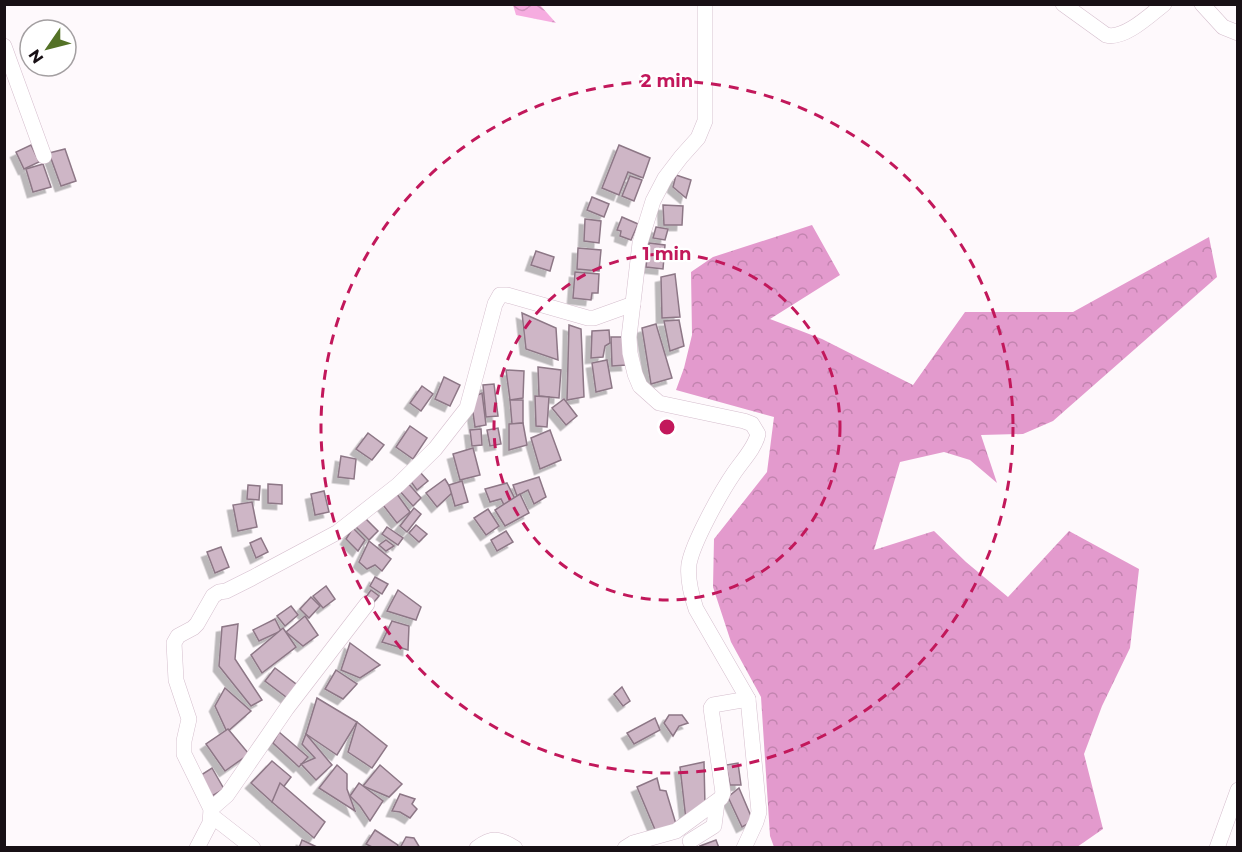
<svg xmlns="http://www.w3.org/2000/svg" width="1242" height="852" font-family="Montserrat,sans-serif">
<defs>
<pattern id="forest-crowns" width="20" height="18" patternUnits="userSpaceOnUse" patternTransform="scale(1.5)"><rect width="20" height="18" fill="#e39acd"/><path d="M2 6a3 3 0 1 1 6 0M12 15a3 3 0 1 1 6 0" fill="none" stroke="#c284af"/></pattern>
<pattern id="water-waves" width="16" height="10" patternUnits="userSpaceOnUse" patternTransform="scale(1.5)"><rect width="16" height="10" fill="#f6ace0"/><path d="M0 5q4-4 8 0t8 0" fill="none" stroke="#d293bf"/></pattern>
<filter id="shadow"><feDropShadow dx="-5.5" dy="5.5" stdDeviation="0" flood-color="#0004"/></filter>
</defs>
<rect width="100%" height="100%" fill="#fef9fc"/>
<polygon fill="url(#forest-crowns)" points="812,225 840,275 770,319 822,339 913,385 965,312 1073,312 1209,237 1217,277 1053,421 1023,434 981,435 997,483 970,460 944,452 900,462 874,550 934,531 966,562 1008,597 1069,531 1139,569 1130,648 1102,706 1084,754 1103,829 1077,847 774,847 770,836 761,697 731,642 713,587 714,539 767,472 774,417 676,390 684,368 692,335 691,272 713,257"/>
<polygon fill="url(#water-waves)" points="513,5 540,5 556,23 516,15"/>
<g fill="#ceb6c6" stroke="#8d7786" stroke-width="1.5" filter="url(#shadow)">
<polygon points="31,145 39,162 24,169 16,152"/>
<polygon points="619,145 650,158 643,178 628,172 619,195 602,188"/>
<polygon points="65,149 76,181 61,186 49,153"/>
<polygon points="43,164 51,187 33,192 26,169"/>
<polygon points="676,175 691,180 686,198 673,187"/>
<polygon points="630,176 642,180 634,201 622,196"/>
<polygon points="592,197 609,204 604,217 587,210"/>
<polygon points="663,205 683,206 682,225 664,225"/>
<polygon points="622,217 638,224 631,240 620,236 621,231 617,230"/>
<polygon points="585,219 601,221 599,243 584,241"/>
<polygon points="656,227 668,229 665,240 653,238"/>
<polygon points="649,243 665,245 663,269 646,267"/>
<polygon points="578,248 601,250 599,271 577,269"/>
<polygon points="536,251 554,257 550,271 531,265"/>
<polygon points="575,272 599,274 598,293 592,293 591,300 573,298"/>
<polygon points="675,274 680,317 662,318 661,277"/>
<polygon points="522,313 556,328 558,360 526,349"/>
<polygon points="679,320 684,346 670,351 664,321"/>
<polygon points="656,324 672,378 651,384 642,328"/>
<polygon points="569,325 581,329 584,397 567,400"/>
<polygon points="609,330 610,343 605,346 603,357 591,358 592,331"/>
<polygon points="611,337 622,337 627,365 612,366"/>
<polygon points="607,360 612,388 596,392 592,363"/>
<polygon points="538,367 561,370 559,398 539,396"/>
<polygon points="506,370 524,371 523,398 510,400"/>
<polygon points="444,377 460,385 450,406 435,399"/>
<polygon points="494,384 498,416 486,417 483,385"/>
<polygon points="422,386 433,394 421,411 410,403"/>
<polygon points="482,393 486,425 475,427 471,398"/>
<polygon points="535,396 549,397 547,427 536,426"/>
<polygon points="564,399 577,416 566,425 552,408"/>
<polygon points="510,400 523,400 523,423 512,424"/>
<polygon points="523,423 527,445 509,450 509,424"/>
<polygon points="410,426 427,438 413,459 396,447"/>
<polygon points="498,428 501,444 490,446 487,430"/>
<polygon points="481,429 482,445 472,446 470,430"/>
<polygon points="550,430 561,460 540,469 531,438"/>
<polygon points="368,433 384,445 372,460 356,449"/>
<polygon points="473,448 480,475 460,480 453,454"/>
<polygon points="341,456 356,459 354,479 338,477"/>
<polygon points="419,471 428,481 417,490 409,479"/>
<polygon points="539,477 546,497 534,504 528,490 517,496 513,485"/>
<polygon points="445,479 453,492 437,507 426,493"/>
<polygon points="406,481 421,498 413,506 398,489"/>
<polygon points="462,481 468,502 455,506 449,485"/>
<polygon points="507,483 518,505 507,511 501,499 490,502 485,489"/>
<polygon points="268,484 282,485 282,504 268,503"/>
<polygon points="248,485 260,486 259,500 247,499"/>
<polygon points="394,490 410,512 397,523 380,501"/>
<polygon points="324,491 329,512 315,515 311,494"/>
<polygon points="520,494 529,513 505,526 495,510"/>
<polygon points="252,502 257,527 238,531 233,505"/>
<polygon points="414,508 421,514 407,532 400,526"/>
<polygon points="488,509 499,526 486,535 474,518"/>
<polygon points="363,516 378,531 369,540 354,525"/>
<polygon points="416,525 427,534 419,542 409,533"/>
<polygon points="387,527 403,538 398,545 382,534"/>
<polygon points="353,528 365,540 358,551 346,539"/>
<polygon points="506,531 513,542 497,551 491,540"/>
<polygon points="261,538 268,552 256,558 250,543"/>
<polygon points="386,540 394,546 386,551 379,545"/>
<polygon points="369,541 391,559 382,571 375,565 367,569 359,562"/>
<polygon points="221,547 229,567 215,573 207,552"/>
<polygon points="375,577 388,584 382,594 370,586"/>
<polygon points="326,586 335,599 323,608 313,596"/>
<polygon points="371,590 379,596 374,602 366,597"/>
<polygon points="398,590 421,607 416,620 387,611"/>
<polygon points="311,597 320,606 309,618 300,609"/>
<polygon points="291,606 298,615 285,626 277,616"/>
<polygon points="305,616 318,635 303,646 286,632"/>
<polygon points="275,619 281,631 259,641 253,630"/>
<polygon points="392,621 409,626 408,650 382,642"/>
<polygon points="238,624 235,659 262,700 251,706 219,666 222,627"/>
<polygon points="283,628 296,647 262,673 251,655"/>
<polygon points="350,643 380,665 360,678 341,670"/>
<polygon points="275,668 300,687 290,700 265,681"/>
<polygon points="336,670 357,684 343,699 325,689"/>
<polygon points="622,687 630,701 623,706 614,694"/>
<polygon points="225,688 251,711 227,732 215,706"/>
<polygon points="317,698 357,722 337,755 306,734"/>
<polygon points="669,715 682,715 688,723 679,726 673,736 664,723"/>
<polygon points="655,718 660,730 634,744 627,733"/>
<polygon points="357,722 387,746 372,768 348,752"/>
<polygon points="228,729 249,754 225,771 206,744"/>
<polygon points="279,732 308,757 299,767 273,743"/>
<polygon points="306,734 332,765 316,780 301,764 315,758 302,744"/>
<polygon points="272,761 291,777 272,802 251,783"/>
<polygon points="704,762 705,806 686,820 680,767"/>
<polygon points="738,763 741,785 730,785 726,765"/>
<polygon points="337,765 347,774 347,789 355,811 319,788"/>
<polygon points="380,765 402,784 389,797 363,786"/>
<polygon points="212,768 224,789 212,796 198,777"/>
<polygon points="657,778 660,790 666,791 676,824 656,832 637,787"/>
<polygon points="280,783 325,822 314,838 272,802"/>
<polygon points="359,783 383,801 370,821 360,806 350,796"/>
<polygon points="739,788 753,821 742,827 728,797"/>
<polygon points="400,794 415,799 412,804 417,809 410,818 400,812 392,811"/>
<polygon points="375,830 398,845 397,848 374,848 366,844"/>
<polygon points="406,837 414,838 420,848 400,848"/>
<polygon points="302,840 319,848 299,848"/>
<polygon points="716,840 719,848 701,848 700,846"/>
</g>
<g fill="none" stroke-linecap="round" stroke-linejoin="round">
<defs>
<g id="minor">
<path d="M705,4V121L698,138L681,157L665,178L653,201L640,243L629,337L630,353L635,374L640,386L659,403L744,421L752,424L758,434C755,448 742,461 734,473C721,492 693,542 689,564C687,579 691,594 696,609L748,699L759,812L756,822L744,848"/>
<path d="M1063,4L1106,35C1124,40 1150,15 1164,4"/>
<polyline points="1202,4 1223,27 1238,33"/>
<polyline points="4,46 44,156"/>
<polyline points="211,809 227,795 287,708 367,604"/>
<polyline points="212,816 253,848"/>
<polyline points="690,841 714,826 717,802"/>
<polyline points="197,848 210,823 211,809 184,754 184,741 189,719 176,680 174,643 178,636 193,628 197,624 213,596 219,592 226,591 252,578 338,532 398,485 435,449 467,408 495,304 500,295 507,295 588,318 594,318 633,304"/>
<path d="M477,848C492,837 499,838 515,848"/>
<polyline points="625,848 633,843 676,831 721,798 723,793 711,708 713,705 748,699"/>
<polyline points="1217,848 1238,790"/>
</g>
</defs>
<use href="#minor" stroke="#d5becd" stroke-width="16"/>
<use href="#minor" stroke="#fff" stroke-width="15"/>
</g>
<g fill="none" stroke="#c2185b" stroke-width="3" stroke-dasharray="10 8">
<circle cx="667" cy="427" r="173"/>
<circle cx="667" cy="427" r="346"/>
</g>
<circle cx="667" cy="427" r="9" fill="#c2185b" stroke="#fff" stroke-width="3"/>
<g font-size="18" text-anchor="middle" font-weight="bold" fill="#c2185b" stroke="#fff" stroke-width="4.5" stroke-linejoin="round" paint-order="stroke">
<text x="667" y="87">2 min</text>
<text x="667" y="260">1 min</text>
</g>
<rect width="1242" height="852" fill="none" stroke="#181015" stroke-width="12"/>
<g transform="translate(48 48) rotate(235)"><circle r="28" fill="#ffffff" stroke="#a39fa1" stroke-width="1.5"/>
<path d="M0-4.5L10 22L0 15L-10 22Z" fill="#547227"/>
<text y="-9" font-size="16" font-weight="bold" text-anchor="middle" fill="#181015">N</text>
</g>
</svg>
